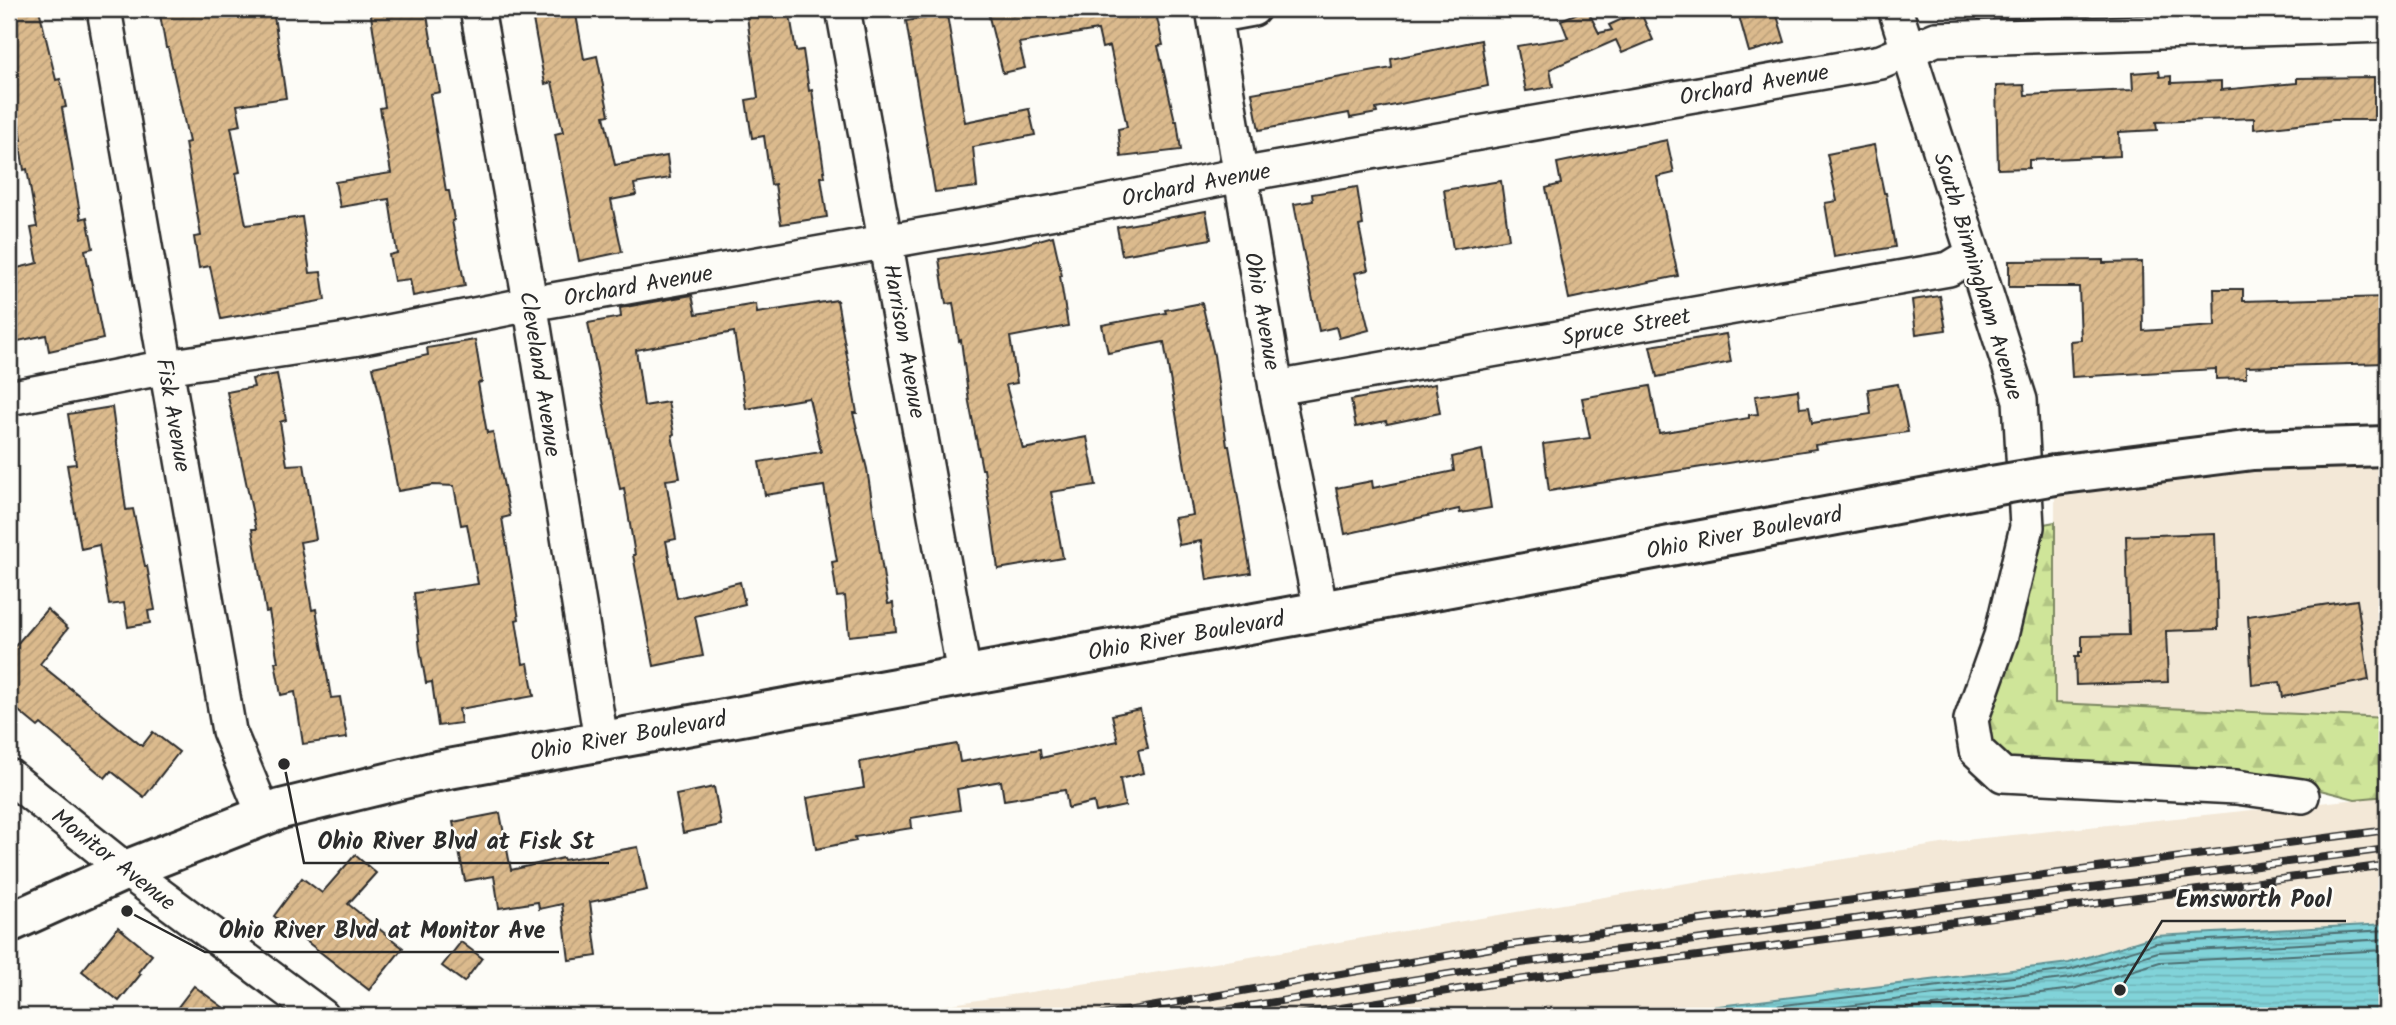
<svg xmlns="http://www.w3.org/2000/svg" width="2396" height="1025" font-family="Kalam,sans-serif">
<defs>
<pattern id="forest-firs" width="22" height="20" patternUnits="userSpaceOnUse" patternTransform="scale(1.75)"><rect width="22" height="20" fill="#cfe599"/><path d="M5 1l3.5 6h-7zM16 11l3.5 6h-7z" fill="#b2c584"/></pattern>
<pattern id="water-rules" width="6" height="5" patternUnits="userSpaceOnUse" patternTransform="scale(1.75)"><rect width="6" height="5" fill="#81d3d9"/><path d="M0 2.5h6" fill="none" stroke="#70b5ba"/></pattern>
<pattern id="building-hatch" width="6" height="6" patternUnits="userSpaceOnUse" patternTransform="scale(1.75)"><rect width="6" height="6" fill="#dbba8d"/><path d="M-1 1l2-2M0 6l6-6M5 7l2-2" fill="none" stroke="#bca07a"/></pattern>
</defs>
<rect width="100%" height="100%" fill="#fdfcf7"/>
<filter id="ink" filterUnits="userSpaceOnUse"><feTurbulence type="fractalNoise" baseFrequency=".0143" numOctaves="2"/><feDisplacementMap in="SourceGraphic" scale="14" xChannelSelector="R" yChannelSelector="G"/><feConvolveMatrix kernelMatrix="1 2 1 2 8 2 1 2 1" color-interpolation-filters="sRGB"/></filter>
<g filter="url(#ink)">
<g fill="#f3e8d7">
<polygon points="2387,446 2387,718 2055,703 2055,475"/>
<polygon points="2387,796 2387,924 2155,936 2069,963 1638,1016 875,1016 1191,967 1675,885 1974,839"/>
</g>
<polygon fill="url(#forest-firs)" stroke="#7d8862" stroke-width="2" points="2055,522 2055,703 2387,718 2387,796 2355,799 2258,774 2034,778 1976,750 2027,527"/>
<polygon fill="url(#water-rules)" stroke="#5f9093" stroke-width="2" points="2387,924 2387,1016 1638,1016 2069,963 2155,936"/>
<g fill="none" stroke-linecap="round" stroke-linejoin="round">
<g stroke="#4d6e71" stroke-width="2">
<polyline points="1695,1016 2070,970 2156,943 2387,930"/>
<polyline points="1766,1016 2071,978 2158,952 2387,939"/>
<polyline points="1852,1016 2073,989 2160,962 2387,950"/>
</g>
</g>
<g fill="url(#building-hatch)" stroke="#2b2b2b" stroke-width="2">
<polygon points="9,9 39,9 56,80 60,79 66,107 62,108 81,219 87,217 93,248 85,250 103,339 49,351 46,335 9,343 9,270 38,263 31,228 37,227 27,169 24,170 19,140 22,140 9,73"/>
<polygon points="159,9 273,9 286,98 237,105 241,125 231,127 240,172 236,173 246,225 302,217 310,273 321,272 325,300 221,319 210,266 199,268 194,237 201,236 185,143 189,142 168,48 166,48"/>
<polygon points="370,9 426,9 440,92 430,94 446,191 449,191 454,220 452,221 465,286 413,296 410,279 394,281 389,255 397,253 389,199 340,207 335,182 391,173 380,108 385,107"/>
<polygon points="531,9 575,9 584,59 597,56 609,115 604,116 615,165 667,156 670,178 634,184 636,195 611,200 622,252 579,261 555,134 563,132 552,82 545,84"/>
<polygon points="746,9 789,9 796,51 803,50 809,91 812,90 825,177 821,177 827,217 781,224 775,184 771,185 764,136 752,138 746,100 758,98"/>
<polygon points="987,9 1012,9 1013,15 1052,9 1155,9 1163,45 1158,46 1175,121 1177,121 1181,150 1121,157 1118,129 1127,127 1110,46 1102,48 1098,30 1019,43 1025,68 1003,73"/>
<polygon points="1587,9 1599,33 1612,30 1609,25 1640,11 1653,40 1622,53 1616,40 1550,69 1553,87 1526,91 1517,46 1568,38 1561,20"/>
<polygon points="1737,9 1775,9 1785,42 1749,52"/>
<polygon points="947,15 965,122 1029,109 1035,135 973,147 977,187 935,192 906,21"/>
<polygon points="1481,40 1488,86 1376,109 1377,113 1350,118 1349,113 1259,130 1252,93 1392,68 1391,59"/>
<polygon points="2159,71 2160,77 2171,76 2171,83 2221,81 2221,90 2297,83 2297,78 2374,77 2374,120 2333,120 2254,129 2254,118 2156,122 2157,130 2119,132 2120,156 2029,160 2029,168 1998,169 1996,86 2024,85 2025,95 2133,90 2132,73"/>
<polygon points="1667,140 1674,173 1657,177 1678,276 1569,299 1546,188 1561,184 1557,163"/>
<polygon points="1874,145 1884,193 1886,193 1895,247 1834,257 1825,203 1837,201 1827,154"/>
<polygon points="1501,181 1509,239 1453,249 1444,190"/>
<polygon points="1357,187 1363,225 1359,226 1368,270 1355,273 1369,330 1339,338 1336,327 1319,331 1294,204 1313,201 1312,194"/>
<polygon points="1206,211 1211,239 1122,255 1117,227"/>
<polygon points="1053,236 1062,276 1060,276 1068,326 1010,337 1017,383 1006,385 1023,449 1087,437 1096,485 1051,492 1063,558 998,569 984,469 982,469 969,402 961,340 959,341 953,303 946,304 939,259 1025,244"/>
<polygon points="2103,260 2103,263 2142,262 2143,331 2215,326 2214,289 2243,289 2243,301 2387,297 2387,363 2246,367 2246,378 2216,379 2216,369 2072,377 2070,341 2081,340 2079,287 2009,287 2009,261"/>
<polygon points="692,295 696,314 756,304 757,313 837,300 857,413 853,413 867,469 888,604 893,603 896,631 849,636 845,596 837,597 832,562 837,561 824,486 765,495 759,462 821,452 809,398 746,409 734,332 636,350 644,406 668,402 674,434 672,435 680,478 666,480 676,539 666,541 677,598 740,582 745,604 695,616 703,656 654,666 633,555 635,555 624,488 620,489 588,323 621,317 620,308"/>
<polygon points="1940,296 1946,330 1916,334 1912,300"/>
<polygon points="1202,303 1214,355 1227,446 1229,446 1251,573 1207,580 1201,541 1179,545 1174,518 1193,515 1164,342 1108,353 1102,325 1166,313 1165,310"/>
<polygon points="1726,334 1731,362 1657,377 1650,346"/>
<polygon points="475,340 482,382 478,383 487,433 493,432 510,516 502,518 519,619 516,620 523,664 528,663 534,696 459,709 461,723 438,726 432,682 426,683 420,650 414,593 478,584 467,524 461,525 454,486 433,485 398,491 382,405 373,367 428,355 427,348"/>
<polygon points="277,374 286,420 280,422 287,465 304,464 316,539 300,542 312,610 316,609 331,698 340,697 347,738 303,744 295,692 281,695 275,662 278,662 269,611 266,612 252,529 256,529 227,392 254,387 252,379"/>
<polygon points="1435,384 1440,413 1387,424 1386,421 1356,427 1351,400"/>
<polygon points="1898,384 1908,432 1815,445 1816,449 1549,491 1543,444 1590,438 1582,398 1650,386 1659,433 1749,418 1749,415 1758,414 1755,396 1798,390 1800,408 1809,407 1812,423 1871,414 1868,389"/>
<polygon points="112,407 126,510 133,509 145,566 147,566 155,610 148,611 150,623 128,627 124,603 109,605 99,545 81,549 67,465 76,464 68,414"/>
<polygon points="1482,450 1491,508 1460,513 1459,509 1345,534 1336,488 1372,481 1373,488 1454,471 1452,457"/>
<polygon points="2215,533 2218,629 2166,631 2168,682 2076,685 2075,656 2079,656 2079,652 2082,652 2082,636 2129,635 2126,536"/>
<polygon points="2357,600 2369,680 2283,697 2280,682 2252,685 2248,616"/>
<polygon points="47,609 68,628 40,664 142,746 153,732 179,752 144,797 111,771 105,778 41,724 38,727 9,703 9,653"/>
<polygon points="1140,709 1148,748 1138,750 1143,773 1120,779 1125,806 1096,812 1094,802 1068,808 1065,790 1004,800 1001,781 957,789 960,810 911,818 912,828 855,837 856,841 816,849 807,798 864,788 860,762 957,744 960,762 1040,749 1041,758 1118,741 1112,715"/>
<polygon points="714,787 721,825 683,833 676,795"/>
<polygon points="500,813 511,870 563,858 564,860 638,847 647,890 590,902 597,956 569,960 562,904 539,909 538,902 499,908 494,876 465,881 453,822"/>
<polygon points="355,855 376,873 348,904 403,948 369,990 274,916 302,878 322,893"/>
<polygon points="118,927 152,955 138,972 141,974 119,1001 82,971"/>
<polygon points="461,942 482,958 464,982 442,966"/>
<polygon points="194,986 235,1016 171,1016"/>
</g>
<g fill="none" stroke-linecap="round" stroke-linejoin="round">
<defs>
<g id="minor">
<polyline points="104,9 229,731 264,815"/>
<polyline points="477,9 527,284 601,740"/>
<polyline points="843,9 964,674"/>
<polyline points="1213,9 1276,388 1321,611"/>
<polyline points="1895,9 2020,400 2027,527 2001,636 1971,720 1976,750 2003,775 2236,787 2302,796"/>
<polyline points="1215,16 1253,9"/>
<polyline points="1276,388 1949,269 1972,255"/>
<polyline points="9,398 166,367 353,339 530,304 1072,209 1240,175 1881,62 1936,39 2387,25"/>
<polyline points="9,776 126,870 322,1016"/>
</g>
<g id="trunk">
<polyline points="2055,475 2253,450 2387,446"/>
<polyline points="9,923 126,870 281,809 432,772 1321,611 1992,486"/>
</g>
</defs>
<use href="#minor" stroke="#2b2b2b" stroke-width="38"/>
<use href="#trunk" stroke="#2b2b2b" stroke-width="44"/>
<use href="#minor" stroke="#fdfcf7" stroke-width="33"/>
<use href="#trunk" stroke="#fdfcf7" stroke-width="38"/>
<defs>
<g id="rail">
<polyline points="1098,1016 1503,946 2387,830"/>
<polyline points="1187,1016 1505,965 2387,849"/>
<polyline points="1291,1016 1509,981 2387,865"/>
</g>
</defs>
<use href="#rail" stroke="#2b2b2b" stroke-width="8"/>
<use href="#rail" stroke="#fdfcf7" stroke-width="5" stroke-dasharray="16" stroke-linecap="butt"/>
<defs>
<polyline id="trunk-bridge" points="1992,486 2055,475"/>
</defs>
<use href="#trunk-bridge" stroke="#2b2b2b" stroke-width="44" stroke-linecap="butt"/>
<use href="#trunk-bridge" stroke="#fdfcf7" stroke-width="38"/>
</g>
</g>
<g text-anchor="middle" stroke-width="5" stroke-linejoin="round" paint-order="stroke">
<g font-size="23" fill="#2b2b2b" stroke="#fdfcf7">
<text transform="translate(1754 84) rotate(-10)" y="8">Orchard Avenue</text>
<text transform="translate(1196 184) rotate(-11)" y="8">Orchard Avenue</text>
<text transform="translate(1979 276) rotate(73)" y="8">South Birmingham Avenue</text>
<text transform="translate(638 285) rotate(-10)" y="8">Orchard Avenue</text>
<text transform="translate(1263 311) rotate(80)" y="8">Ohio Avenue</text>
<text transform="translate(1626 326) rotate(-10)" y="8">Spruce Street</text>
<text transform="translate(905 341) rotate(80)" y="8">Harrison Avenue</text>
<text transform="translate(541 374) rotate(81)" y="8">Cleveland Avenue</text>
<text transform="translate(174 415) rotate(80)" y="8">Fisk Avenue</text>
<text transform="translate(1744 532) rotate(-11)" y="8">Ohio River Boulevard</text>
<text transform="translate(1186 635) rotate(-10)" y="8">Ohio River Boulevard</text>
<text transform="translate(628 735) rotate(-10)" y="8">Ohio River Boulevard</text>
<text transform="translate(114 859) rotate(38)" y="8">Monitor Avenue</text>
</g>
</g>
<path fill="none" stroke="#2b2b2b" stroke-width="2.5" d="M284 764L304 863H609M2120 990L2162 921H2346M127 911L205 952H559"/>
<g fill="#2b2b2b" stroke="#fdfcf7" stroke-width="2.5">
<circle cx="284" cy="764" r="7"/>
<circle cx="2120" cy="990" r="7"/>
<circle cx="127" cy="911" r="7"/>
</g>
<g font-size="24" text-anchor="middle" font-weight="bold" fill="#2b2b2b" stroke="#fdfcf7" stroke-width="5" stroke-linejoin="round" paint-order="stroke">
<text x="456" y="849">Ohio River Blvd at Fisk St</text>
<text x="2254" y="907">Emsworth Pool</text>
<text x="382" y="938">Ohio River Blvd at Monitor Ave</text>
</g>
<rect width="2396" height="1025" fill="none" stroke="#fdfcf7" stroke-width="35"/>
<rect x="18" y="18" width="2361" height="990" fill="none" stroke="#2b2b2b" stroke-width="2.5" filter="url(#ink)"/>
</svg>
